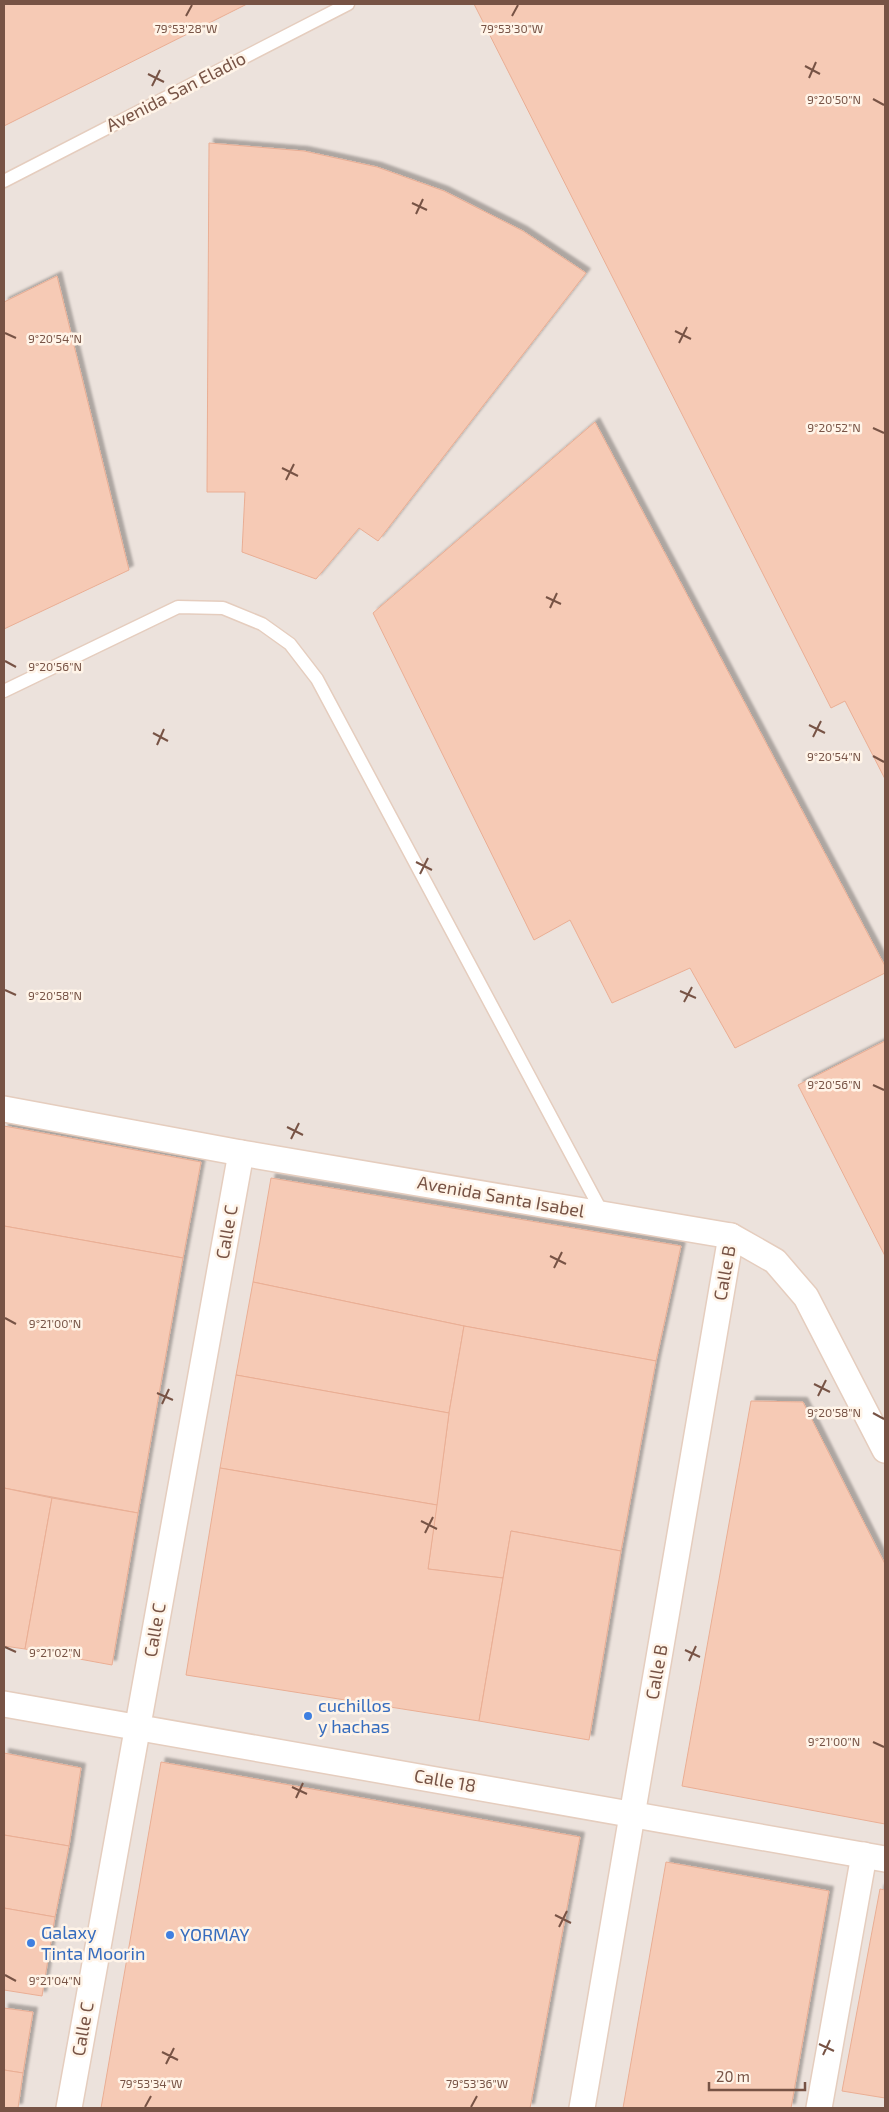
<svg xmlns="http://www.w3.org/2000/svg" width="889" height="2112" font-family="'Exo 2',sans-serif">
<defs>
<filter id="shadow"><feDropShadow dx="4.5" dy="-4.5" stdDeviation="1" flood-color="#0004"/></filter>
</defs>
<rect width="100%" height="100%" fill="#fef0df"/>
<rect fill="#ece2dc" x="4" y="4" width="881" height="2104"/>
<g fill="#f6cab5" stroke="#eaae94" filter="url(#shadow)">
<polygon points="4,4 247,4 4,126"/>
<polygon points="474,4 885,4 885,779 845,701 831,708"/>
<polygon points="209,143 304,151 377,167 444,191 523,231 586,273 378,541 359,528 316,579 242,552 245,492 207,492"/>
<polygon points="57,276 129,570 4,629 4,302"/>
<polygon points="595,422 885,966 885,973 735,1048 690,968 612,1003 570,920 534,940 373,613"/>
<polygon points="885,1041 885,1256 798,1085"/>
<polygon points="4,1126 201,1162 183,1258 4,1226"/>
<polygon points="271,1178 681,1246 656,1361 464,1326 253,1282"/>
<polygon points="4,1226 183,1258 138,1513 4,1488"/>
<polygon points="253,1282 464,1326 449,1413 236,1375"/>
<polygon points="464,1326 656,1361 621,1551 511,1531 503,1578 428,1569 449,1413"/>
<polygon points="236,1375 449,1413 437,1505 220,1468"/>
<polygon points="751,1401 803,1402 885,1564 885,1824 682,1786"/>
<polygon points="220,1468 437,1505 428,1569 503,1578 479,1721 186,1675"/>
<polygon points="4,1488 52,1498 25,1649 4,1646"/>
<polygon points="52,1498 138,1513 112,1665 25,1649"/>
<polygon points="511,1531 621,1551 589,1740 479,1721"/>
<polygon points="4,1753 81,1768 69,1846 4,1835"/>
<polygon points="161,1762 580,1837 530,2108 101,2108"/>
<polygon points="4,1835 69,1846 55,1917 4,1908"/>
<polygon points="666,1862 829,1891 791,2108 623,2108"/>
<polygon points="880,1889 885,1890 885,2098 842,2091"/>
<polygon points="4,1908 55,1917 42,1996 4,1990"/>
<polygon points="4,2008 33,2012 23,2073 4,2070"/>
<polygon points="4,2070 23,2073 18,2108 4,2108"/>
</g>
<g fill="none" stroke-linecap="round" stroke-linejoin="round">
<defs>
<g id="service">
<polyline points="4,181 348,4"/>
<polyline points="4,691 178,607 223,608 262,624 290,644 317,679 603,1214"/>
</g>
<g id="minor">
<polyline points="4,1109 241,1153 731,1236 775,1261 806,1297 885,1450"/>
<polyline points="4,1704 885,1859"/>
<polyline points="69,2108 241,1153"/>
<polyline points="582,2108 731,1236"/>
<polyline points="819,2108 864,1855"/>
</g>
</defs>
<use href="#service" stroke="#e5cdbe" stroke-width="15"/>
<use href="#minor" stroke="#e5cdbe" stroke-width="28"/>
<use href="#service" stroke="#fff" stroke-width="12"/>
<use href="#minor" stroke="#fff" stroke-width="25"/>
</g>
<path fill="none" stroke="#775345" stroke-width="2" d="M186,16L192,5M512,16L518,5M805,66L820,74M148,74L164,82M809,78L816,62M152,86L160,70M873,99L884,105M412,203L427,210M416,214L423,199M675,331L691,339M5,333L16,338M679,343L687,327M873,428L884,433M282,468L298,476M286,480L294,464M546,597L561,604M550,608L557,593M5,661L16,667M809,725L825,733M153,733L168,741M813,737L821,721M157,745L164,729M873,756L884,762M416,862L432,870M420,874L428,858M5,990L16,995M680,991L696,998M684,1002L692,987M873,1085L884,1090M287,1127L303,1135M291,1139L299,1123M550,1256L566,1264M554,1268L562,1252M5,1318L16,1324M814,1384L830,1392M157,1393L173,1400M818,1396L826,1380M162,1404L169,1389M873,1413L884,1419M421,1521L437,1529M425,1533L433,1517M5,1647L16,1652M685,1650L700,1657M689,1661L696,1646M873,1742L884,1747M292,1787L307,1794M296,1798L303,1783M555,1915L571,1923M559,1927L567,1911M5,1975L16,1981M819,2044L834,2051M162,2052L178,2060M823,2055L830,2040M166,2064L174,2048M145,2107L151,2096M471,2107L477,2096"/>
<g fill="#3f7fe0" stroke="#fff4e8" stroke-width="2">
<circle cx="308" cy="1716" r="5"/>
<circle cx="170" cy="1935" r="5"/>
<circle cx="31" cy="1943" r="5"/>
</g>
<g text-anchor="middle" stroke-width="5" stroke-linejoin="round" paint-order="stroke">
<g font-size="18" fill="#775345" stroke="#fff4e8">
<text transform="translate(176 92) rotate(-27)" y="6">Avenida San Eladio</text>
<text transform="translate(501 1197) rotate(10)" y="6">Avenida Santa Isabel</text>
<text transform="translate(227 1232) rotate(-80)" y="6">Calle C</text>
<text transform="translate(725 1273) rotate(-80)" y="6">Calle B</text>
<text transform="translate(155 1630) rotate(-80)" y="6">Calle C</text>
<text transform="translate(657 1672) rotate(-80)" y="6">Calle B</text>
<text transform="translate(445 1781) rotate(10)" y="6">Calle 18</text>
<text transform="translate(83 2029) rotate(-80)" y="6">Calle C</text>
</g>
<g font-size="18" fill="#366cbe" stroke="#fff4e8" text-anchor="start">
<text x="318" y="1712">cuchillos<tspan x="318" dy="21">y hachas</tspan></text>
<text x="41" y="1939">Galaxy<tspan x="41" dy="21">Tinta Moorin</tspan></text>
<text x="180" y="1941">YORMAY</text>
</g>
</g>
<g font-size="12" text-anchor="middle" fill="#775345" stroke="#fff4e8" stroke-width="5" stroke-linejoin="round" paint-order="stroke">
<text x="186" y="33">79°53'28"W</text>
<text x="512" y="33">79°53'30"W</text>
<text x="834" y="104">9°20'50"N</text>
<text x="55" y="343">9°20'54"N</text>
<text x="834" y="432">9°20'52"N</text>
<text x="55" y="671">9°20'56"N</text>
<text x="834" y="761">9°20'54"N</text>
<text x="55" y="1000">9°20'58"N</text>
<text x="834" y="1089">9°20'56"N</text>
<text x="55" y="1328">9°21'00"N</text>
<text x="834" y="1417">9°20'58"N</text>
<text x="55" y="1657">9°21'02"N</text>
<text x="834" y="1746">9°21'00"N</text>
<text x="55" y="1985">9°21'04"N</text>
<text x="151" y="2088">79°53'34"W</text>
<text x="477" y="2088">79°53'36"W</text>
</g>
<rect width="889" height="2112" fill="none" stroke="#775345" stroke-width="10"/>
<path d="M709 2082v8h96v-8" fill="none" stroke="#775345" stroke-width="2.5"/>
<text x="716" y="2082" font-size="15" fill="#775345" stroke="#fff4e8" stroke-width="4" paint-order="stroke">20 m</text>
</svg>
